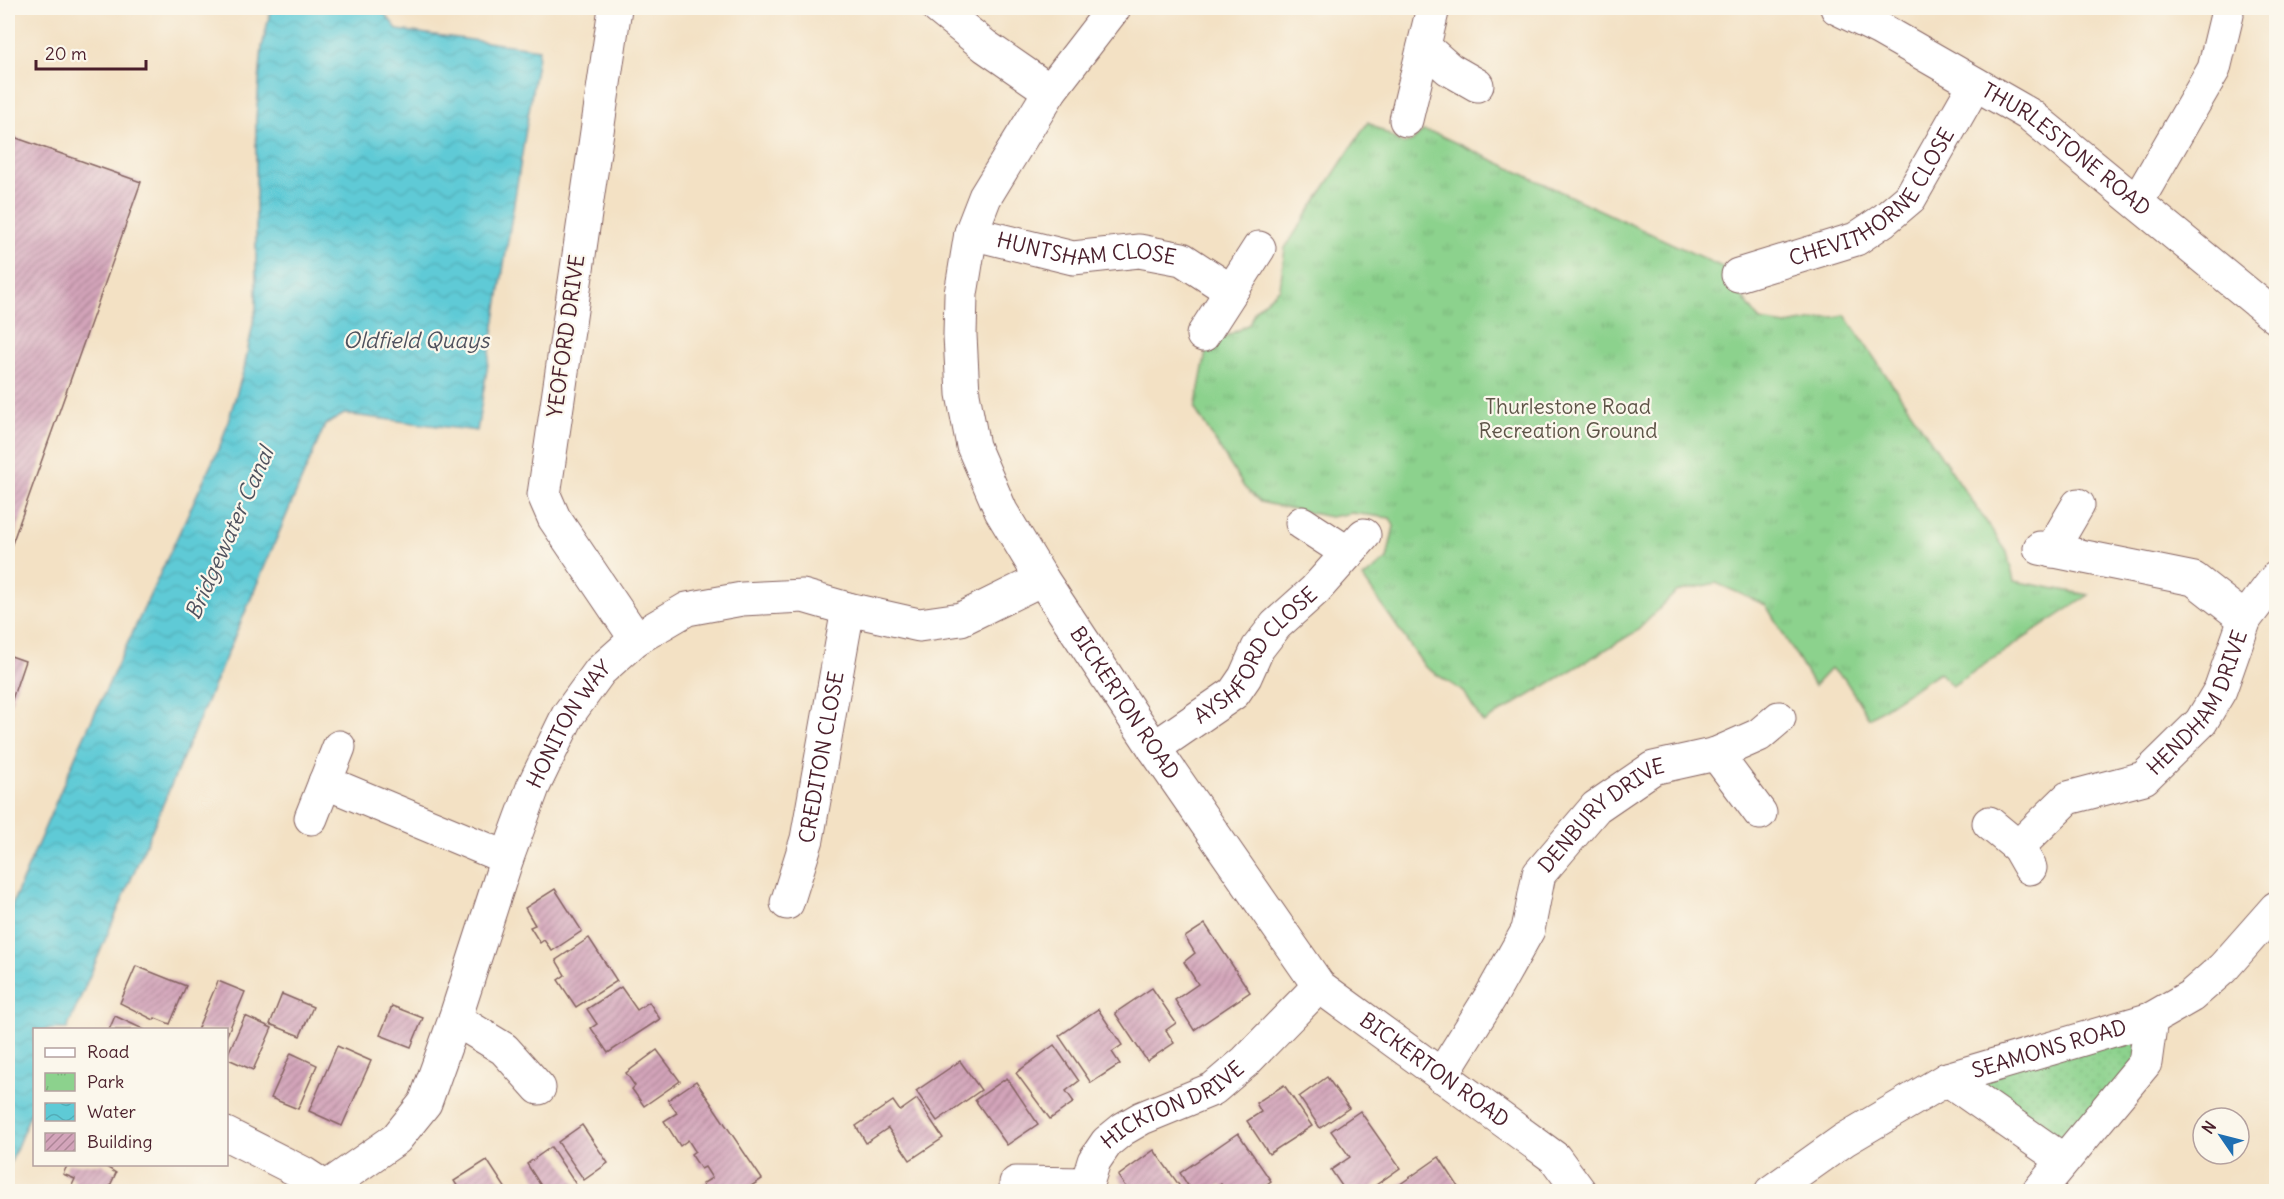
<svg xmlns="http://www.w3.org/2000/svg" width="2284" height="1199" font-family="Delius,sans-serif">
<defs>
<pattern id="grass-dots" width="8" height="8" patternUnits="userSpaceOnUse" patternTransform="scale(1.5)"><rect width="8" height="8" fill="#8cd28d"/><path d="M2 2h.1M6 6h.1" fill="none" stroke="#7ab47a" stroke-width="1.8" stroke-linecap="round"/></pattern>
<pattern id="park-tufts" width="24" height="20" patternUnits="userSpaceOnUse" patternTransform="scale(1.5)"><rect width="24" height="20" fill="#8cd28d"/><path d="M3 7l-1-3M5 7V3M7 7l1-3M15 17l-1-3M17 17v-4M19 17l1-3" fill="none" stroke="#7ab47a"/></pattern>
<pattern id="water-waves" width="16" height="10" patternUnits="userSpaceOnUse" patternTransform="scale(1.5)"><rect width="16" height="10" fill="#5ecad6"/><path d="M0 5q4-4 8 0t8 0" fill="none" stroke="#53adb8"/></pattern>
<pattern id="building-hatch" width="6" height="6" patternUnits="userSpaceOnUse" patternTransform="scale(1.5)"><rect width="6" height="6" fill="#d3a4ba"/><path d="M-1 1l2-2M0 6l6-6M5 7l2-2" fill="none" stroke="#ad8597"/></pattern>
</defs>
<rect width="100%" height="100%" fill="#fbf7ec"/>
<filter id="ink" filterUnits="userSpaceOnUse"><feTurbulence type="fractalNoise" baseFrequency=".0167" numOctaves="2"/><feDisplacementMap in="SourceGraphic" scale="12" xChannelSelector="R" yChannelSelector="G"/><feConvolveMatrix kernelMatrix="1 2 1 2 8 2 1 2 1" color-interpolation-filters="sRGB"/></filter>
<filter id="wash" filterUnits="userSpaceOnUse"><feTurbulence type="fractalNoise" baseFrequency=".008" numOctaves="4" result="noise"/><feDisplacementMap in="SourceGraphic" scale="24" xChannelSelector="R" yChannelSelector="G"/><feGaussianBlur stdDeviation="1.35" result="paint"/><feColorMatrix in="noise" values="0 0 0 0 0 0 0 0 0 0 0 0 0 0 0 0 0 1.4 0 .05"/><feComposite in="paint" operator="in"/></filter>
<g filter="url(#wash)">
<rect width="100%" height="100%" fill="#f3e1c4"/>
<polygon fill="url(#grass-dots)" stroke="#6b785c" stroke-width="1.5" points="2151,1019 2145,1063 2063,1160 1947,1079"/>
<polygon fill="url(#park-tufts)" stroke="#6b785c" stroke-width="1.5" points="1368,122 1403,144 1412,142 1423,131 1437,134 1733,272 1738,291 1760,321 1786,325 1845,315 2007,552 2014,581 2089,595 1952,686 1939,672 1869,718 1844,678 1830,669 1814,686 1766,605 1716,583 1676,592 1637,631 1483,723 1464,692 1425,667 1363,578 1387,559 1394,526 1390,518 1352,513 1330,517 1260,502 1244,487 1195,409 1207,347 1249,324 1255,310 1280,288 1285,248"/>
<polygon fill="url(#water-waves)" stroke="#547480" stroke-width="1.5" points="271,8 380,8 398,30 539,49 477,431 344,414 325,425 67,1029 34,1030 34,1105 8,1169 8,914 81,743 222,441 244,369 256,308 256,118 262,47"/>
<g id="blocks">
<g fill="url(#building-hatch)">
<polygon points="8,135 141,182 8,555"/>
<polygon points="8,655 25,661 8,711"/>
<polygon points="555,889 582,931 552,951 544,940 540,943 530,927 535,925 525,908"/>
<polygon points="1205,924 1250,992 1194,1030 1175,1000 1198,984 1184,962 1195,953 1185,937"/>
<polygon points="589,938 617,981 576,1007 558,980 565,975 556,960"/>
<polygon points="136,966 186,986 170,1024 155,1018 154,1020 120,1003"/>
<polygon points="218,981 245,992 227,1035 226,1030 197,1030"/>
<polygon points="621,987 637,1010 649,1002 660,1019 608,1053 591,1028 597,1024 587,1009"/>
<polygon points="1152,988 1176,1023 1166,1030 1174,1043 1147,1061 1115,1013"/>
<polygon points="282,994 313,1007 300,1036 270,1024"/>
<polygon points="392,1006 423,1018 411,1047 380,1035"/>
<polygon points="1098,1009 1122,1045 1112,1052 1120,1064 1091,1083 1059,1036"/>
<polygon points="115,1016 145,1030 109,1030"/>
<polygon points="245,1016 272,1028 253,1070 226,1058"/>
<polygon points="1054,1045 1079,1081 1066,1091 1074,1102 1050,1119 1016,1073"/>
<polygon points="337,1046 371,1061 342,1126 309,1111"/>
<polygon points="657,1050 680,1081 644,1106 632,1089 635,1086 626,1073"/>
<polygon points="291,1053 317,1065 298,1109 271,1098"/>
<polygon points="960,1061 981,1090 937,1121 916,1091"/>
<polygon points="1327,1077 1349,1108 1320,1128 1299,1097"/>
<polygon points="1007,1078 1038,1124 1007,1145 975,1100"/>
<polygon points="696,1081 762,1179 742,1192 707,1192 702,1184 712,1178 705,1167 701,1169 691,1154 695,1151 688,1140 680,1146 664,1121 677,1113 668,1100"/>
<polygon points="1284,1085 1312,1126 1269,1154 1247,1121 1261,1112 1256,1103"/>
<polygon points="917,1099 943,1138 910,1160 888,1128 866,1143 856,1126 893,1101 900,1111"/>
<polygon points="1360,1111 1400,1168 1366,1192 1346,1192 1331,1170 1350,1157 1331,1131"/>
<polygon points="582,1125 608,1163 584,1180 558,1142"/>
<polygon points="1238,1133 1271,1181 1256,1192 1226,1192 1221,1184 1210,1192 1192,1192 1180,1173"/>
<polygon points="551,1147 577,1186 569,1192 545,1192 527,1164"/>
<polygon points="1154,1150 1179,1185 1170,1192 1129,1192 1118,1176"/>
<polygon points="1439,1157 1462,1192 1389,1192"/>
<polygon points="487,1160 508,1192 461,1192 454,1181"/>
<polygon points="68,1164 102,1164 116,1173 107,1192 69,1192 75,1179 63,1174"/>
</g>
</g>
</g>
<g filter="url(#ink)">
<use href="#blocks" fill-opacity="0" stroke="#856361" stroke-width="1.5"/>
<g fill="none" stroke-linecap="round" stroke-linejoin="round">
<defs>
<g id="street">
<polyline points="615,8 544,495 554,518 636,639"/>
<polyline points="938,8 985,46 1050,91"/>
<path id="s1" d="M1114,8L1050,91L985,197L971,233L961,294L960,335L963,394L973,446L1001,511L1042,579L1154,748L1319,986L1555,1158L1580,1192"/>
<path id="s2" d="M1837,8L1880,29L2030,115L2276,317"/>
<polyline points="1424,47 1449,69 1477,85"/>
<polyline points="1406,120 1433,8"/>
<polyline points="2137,202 2214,69 2227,15"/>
<path id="s3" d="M971,233L1073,258L1139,251L1182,259L1231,291"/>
<path id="s4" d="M1738,275L1856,239L1884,220L1910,198L1975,84"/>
<polyline points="1203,335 1259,248"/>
<polyline points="1302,523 1348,553"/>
<polyline points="2040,548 2194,579 2245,619"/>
<polyline points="2051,551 2078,505"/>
<path id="s5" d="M1154,748L1234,693L1245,677L1258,648L1276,625L1315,590L1364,535"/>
<polyline points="1716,754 1760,813"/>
<polyline points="325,782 507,858"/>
<polyline points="311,818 339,747"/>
<polyline points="1989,823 2018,847 2030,868"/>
<path id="s6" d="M2018,847L2068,798L2144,778L2201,722L2220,690L2245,619L2276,578"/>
<path id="s7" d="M787,903L807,839L848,609"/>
<polyline points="455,1019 504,1049 539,1088"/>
<path id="s8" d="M1441,1076L1491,996L1528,930L1539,874L1596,807L1653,768L1716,754L1759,735L1779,718"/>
<polyline points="1947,1079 2063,1160"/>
<polyline points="226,1134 303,1173 326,1188"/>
<path id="s9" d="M1016,1183L1087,1184L1094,1161L1107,1142L1123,1129L1142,1118L1213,1089L1246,1061L1319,986"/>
<path id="s10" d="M325,1192L326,1188L396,1139L425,1103L455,1019L507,858L533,787L568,715L600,671L636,639L687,609L742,599L803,596L848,609L919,625L961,619L1042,579"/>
<polyline points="2038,1192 2145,1063 2151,1019"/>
</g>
<g id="secondary">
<path id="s11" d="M1771,1192L1844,1140L1947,1079L2151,1019L2191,996L2223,968L2276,908"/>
</g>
</defs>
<use href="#street" stroke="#856361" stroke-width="35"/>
<use href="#secondary" stroke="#856361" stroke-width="35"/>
<use href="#street" stroke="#fff" stroke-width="33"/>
<use href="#secondary" stroke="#fff" stroke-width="33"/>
</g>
</g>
<g text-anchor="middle" stroke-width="4.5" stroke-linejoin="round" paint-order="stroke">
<g font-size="21" fill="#4a1f2b" stroke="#fbf7ec">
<text dy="7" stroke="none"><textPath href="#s2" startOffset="270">THURLESTONE ROAD</textPath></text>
<text dy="7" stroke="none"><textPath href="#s4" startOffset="162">CHEVITHORNE CLOSE</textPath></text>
<text dy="7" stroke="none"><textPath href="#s3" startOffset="118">HUNTSHAM CLOSE</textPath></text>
<text transform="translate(566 336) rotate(-82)" y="7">YEOFORD DRIVE</text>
<text dy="7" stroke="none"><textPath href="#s5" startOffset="140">AYSHFORD CLOSE</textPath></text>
<text dy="7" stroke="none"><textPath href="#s6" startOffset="243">HENDHAM DRIVE</textPath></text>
<text dy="7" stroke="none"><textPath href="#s1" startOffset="782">BICKERTON ROAD</textPath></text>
<text dy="7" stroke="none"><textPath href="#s10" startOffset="542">HONITON WAY</textPath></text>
<text dy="7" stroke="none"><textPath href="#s7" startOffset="150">CREDITON CLOSE</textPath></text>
<text dy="7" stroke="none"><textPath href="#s8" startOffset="314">DENBURY DRIVE</textPath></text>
<text dy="7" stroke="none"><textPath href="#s11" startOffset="316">SEAMONS ROAD</textPath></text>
<text dy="7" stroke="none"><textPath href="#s1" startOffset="1268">BICKERTON ROAD</textPath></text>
<text dy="7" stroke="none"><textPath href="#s9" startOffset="194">HICKTON DRIVE</textPath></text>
</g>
<g font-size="21" fill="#5e5548" stroke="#fbf7ec">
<text x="1568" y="414">Thurlestone Road<tspan x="1568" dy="24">Recreation Ground</tspan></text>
</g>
<g font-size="22" font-style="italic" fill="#50525e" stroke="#fbf7ec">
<text x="416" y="348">Oldfield Quays</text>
<text transform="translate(229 533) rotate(-66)" y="8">Bridgewater Canal</text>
</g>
</g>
<rect width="2284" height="1199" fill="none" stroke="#fbf7ec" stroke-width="30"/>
<rect x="33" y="1028" width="195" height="138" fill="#fbf7ec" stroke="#b4a19f" stroke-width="1.5"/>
<rect x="45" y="1048" width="30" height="9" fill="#ffffff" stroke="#b4a19f" stroke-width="1.5"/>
<text x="87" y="1058" font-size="18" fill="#4a1f2b">Road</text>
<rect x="45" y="1073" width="30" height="18" fill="url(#park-tufts)" stroke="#b4a19f" stroke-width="1.5"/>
<text x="87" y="1088" font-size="18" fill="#4a1f2b">Park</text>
<rect x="45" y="1103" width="30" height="18" fill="url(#water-waves)" stroke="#b4a19f" stroke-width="1.5"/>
<text x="87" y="1118" font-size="18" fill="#4a1f2b">Water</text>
<rect x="45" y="1133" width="30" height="18" fill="url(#building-hatch)" stroke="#b4a19f" stroke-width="1.5"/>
<text x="87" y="1148" font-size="18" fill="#4a1f2b">Building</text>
<g transform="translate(2221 1136) rotate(305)"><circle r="28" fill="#fbf7ec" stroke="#b4a19f" stroke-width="1.5"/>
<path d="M0-4.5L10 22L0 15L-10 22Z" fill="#1f6fb2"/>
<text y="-9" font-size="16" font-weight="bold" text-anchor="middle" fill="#4a1f2b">N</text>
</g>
<path d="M36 60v9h110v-9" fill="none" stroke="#4a1f2b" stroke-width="3"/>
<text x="45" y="60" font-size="18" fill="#4a1f2b" stroke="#fbf7ec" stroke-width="4.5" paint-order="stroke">20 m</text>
</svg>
